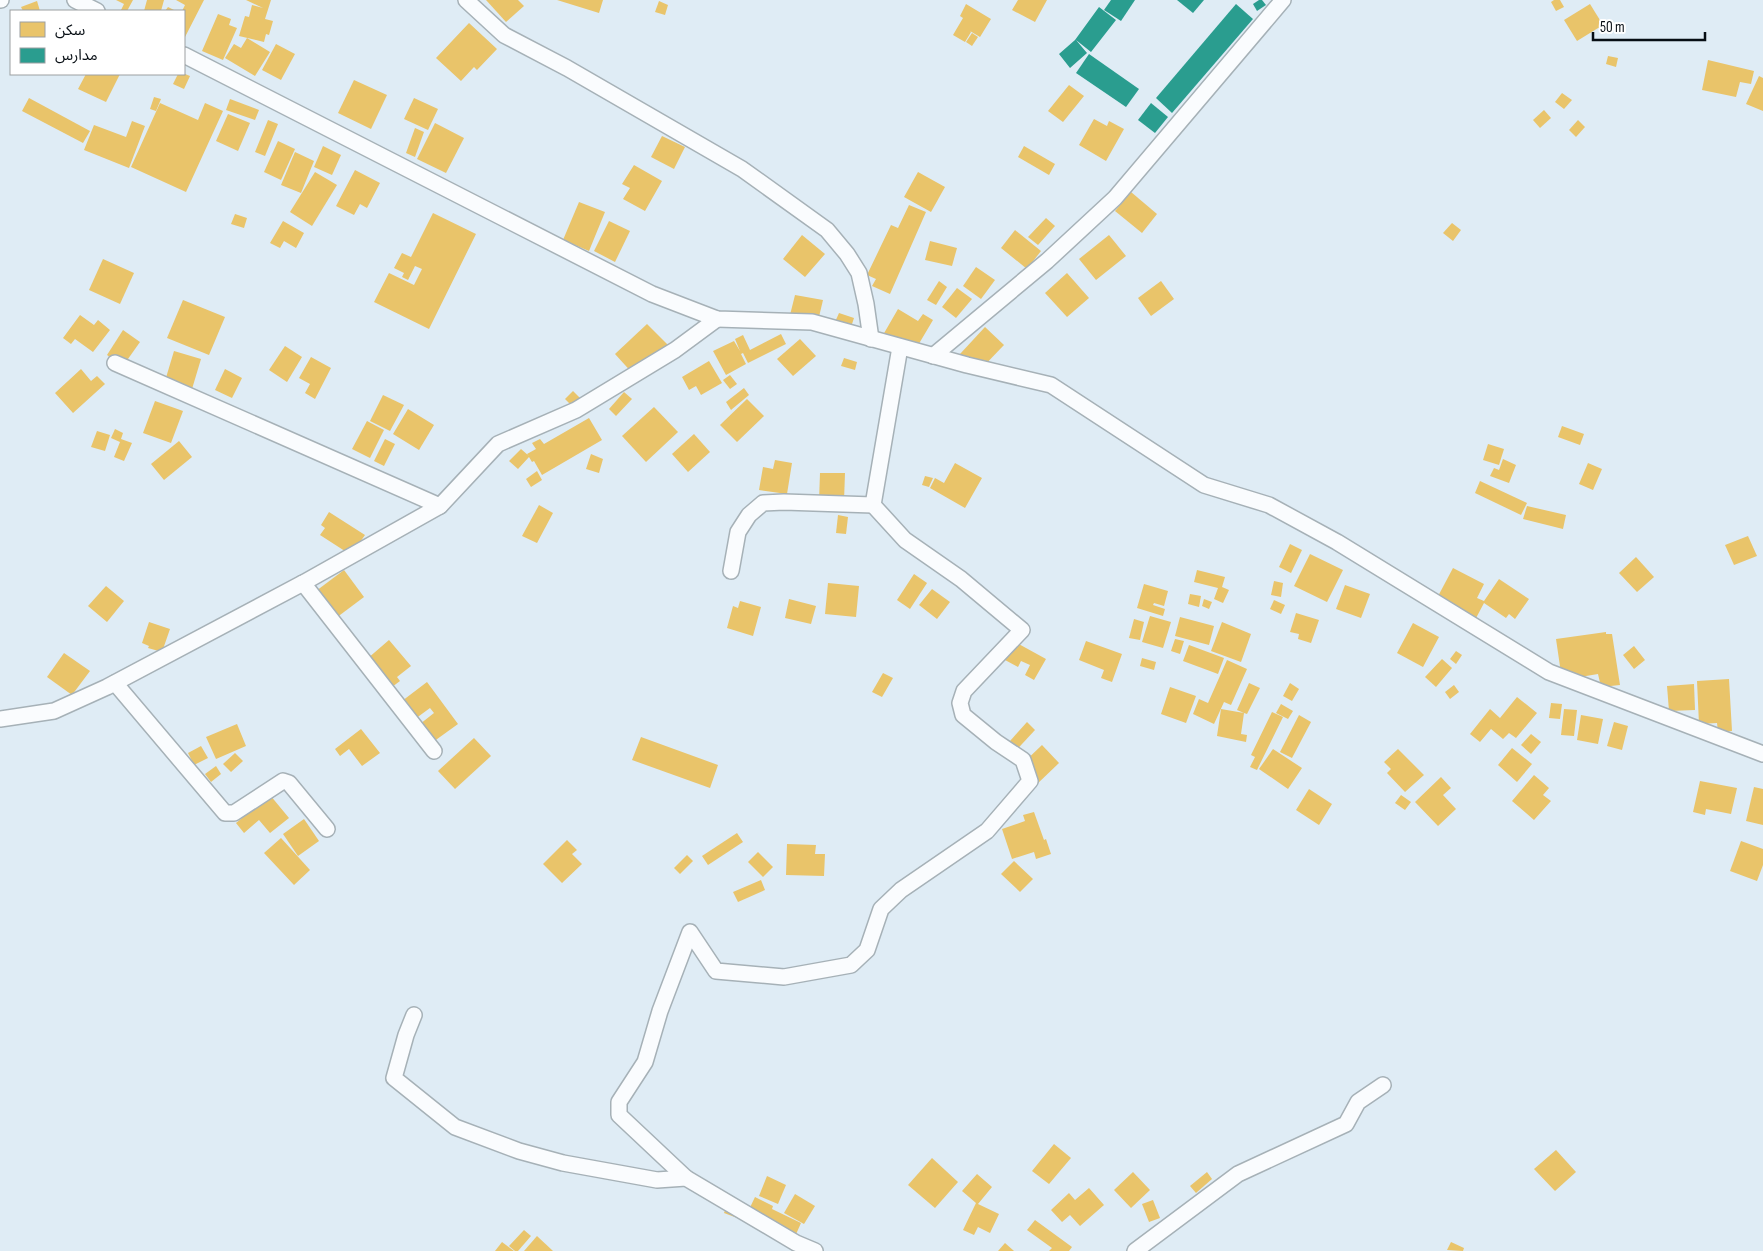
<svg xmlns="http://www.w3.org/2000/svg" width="1763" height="1251" font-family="'Sofia Sans Condensed','Noto Sans Arabic',sans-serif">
<rect width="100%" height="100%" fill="#dfecf5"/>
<g fill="#e9c46a">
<polygon points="116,0 133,0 127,11 121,10 124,4"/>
<polygon points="147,0 164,0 161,11 144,11"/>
<polygon points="176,0 204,0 184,39 184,11 182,11 185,5"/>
<polygon points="246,0 271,0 265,19 273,21 269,35 266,34 264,42 239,36 245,16 249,17 252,5 263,8"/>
<polygon points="486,0 518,0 524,6 506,22"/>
<polygon points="557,0 603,0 599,13"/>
<polygon points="1018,0 1047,0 1035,22 1012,10"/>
<polygon points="1554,0 1560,0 1564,7 1556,11 1551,2"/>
<polygon points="37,1 40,11 23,11 21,7"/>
<polygon points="659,1 668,5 665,15 655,12"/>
<polygon points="966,4 991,19 980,37 970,31 971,32 965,42 953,35 963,18 960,16"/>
<polygon points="1590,4 1603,25 1577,41 1564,20"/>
<polygon points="168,7 176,11 165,11"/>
<polygon points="218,14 231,19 229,25 237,28 223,60 202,51"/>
<polygon points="469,23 497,49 477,70 474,67 461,81 436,58"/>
<polygon points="972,33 978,37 972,46 966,42"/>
<polygon points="247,38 270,52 255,76 225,58 234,44 241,48"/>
<polygon points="276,44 295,54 281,80 262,70"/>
<polygon points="1608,56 1618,58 1616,67 1606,64"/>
<polygon points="1708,60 1754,71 1751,84 1740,82 1736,97 1702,90"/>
<polygon points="86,74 120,74 106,102 78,89"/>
<polygon points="178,74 185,74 190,76 184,89 173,84"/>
<polygon points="1759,76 1763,78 1763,111 1746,104"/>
<polygon points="354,80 387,95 371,129 338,113"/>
<polygon points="1069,85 1084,96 1063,122 1048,111"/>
<polygon points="1562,93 1572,100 1564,109 1555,102"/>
<polygon points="154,97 161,99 156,111 150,109"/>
<polygon points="29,98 90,131 83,143 22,111"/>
<polygon points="414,98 438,109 428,130 404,119"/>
<polygon points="230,99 259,110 255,120 226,110"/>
<polygon points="160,103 198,120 205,103 223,111 186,192 131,167"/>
<polygon points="1544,110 1551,118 1540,128 1533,120"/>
<polygon points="228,114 250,123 238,151 216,141"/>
<polygon points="1094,119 1107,126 1109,121 1124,129 1106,161 1079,145"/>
<polygon points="268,120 278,124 265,156 255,152"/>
<polygon points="1578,120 1585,127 1576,137 1569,130"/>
<polygon points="132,121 145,126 129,168 84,150 94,125 126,137"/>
<polygon points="435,123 464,138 446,173 417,159"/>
<polygon points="415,128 424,132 415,157 406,153"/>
<polygon points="662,136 685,147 674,169 651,157"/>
<polygon points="278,141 295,149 281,180 264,172"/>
<polygon points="323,146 341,155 332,175 314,167"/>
<polygon points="1024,146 1055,164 1049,175 1018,157"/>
<polygon points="295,152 314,161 301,193 281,185"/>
<polygon points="634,165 662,181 645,211 623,199 630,188 622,184"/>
<polygon points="355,170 380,183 367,208 360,204 354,215 336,206"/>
<polygon points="315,172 337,185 312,226 290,212"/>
<polygon points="918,172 945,187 931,212 904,197"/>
<polygon points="1131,192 1157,214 1142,233 1115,211"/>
<polygon points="579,202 605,212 589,251 563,240"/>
<polygon points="909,205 926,212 890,294 872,286 876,279 867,275 891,225 898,228"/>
<polygon points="433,213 476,234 429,329 374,302 389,273 414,285 422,269 415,266 408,280 402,277 404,273 394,268 402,253 411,257"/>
<polygon points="235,214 247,218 244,228 231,224"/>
<polygon points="1046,218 1055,226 1038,245 1028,237"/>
<polygon points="283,221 304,233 296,248 284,241 280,248 270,243"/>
<polygon points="609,221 630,231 615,262 594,251"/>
<polygon points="1452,223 1461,230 1453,241 1443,233"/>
<polygon points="1015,230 1041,251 1027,269 1001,248"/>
<polygon points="802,235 825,254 805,277 783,259"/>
<polygon points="1109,235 1126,256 1096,280 1079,259"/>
<polygon points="930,241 957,248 952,266 925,260"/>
<polygon points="103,259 134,273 120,304 89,290"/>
<polygon points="976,267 995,280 981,299 963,286"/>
<polygon points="1067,273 1089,298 1067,317 1045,293"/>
<polygon points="939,281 947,287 936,305 927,300"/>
<polygon points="1161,281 1174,299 1151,316 1138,298"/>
<polygon points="957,288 972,299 956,318 942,307"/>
<polygon points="795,295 823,300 818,321 790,315"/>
<polygon points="183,300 225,317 209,355 167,338"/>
<polygon points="898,309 918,321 923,314 933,320 917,347 905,339 901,346 883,335"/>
<polygon points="839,313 854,318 851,327 835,322"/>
<polygon points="80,315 94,325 98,320 110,330 93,352 75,339 71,344 63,338"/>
<polygon points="647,324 668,345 635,376 615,354"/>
<polygon points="985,327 1004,345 979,371 960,354"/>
<polygon points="123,330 140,342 123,366 107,355"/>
<polygon points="781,334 786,344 748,363 743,353 741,354 746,364 726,375 713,351 734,341 740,351 735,339 743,335 750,350"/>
<polygon points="800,339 816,356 793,376 777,359"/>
<polygon points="285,346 302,357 287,382 269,370"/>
<polygon points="174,351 201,359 192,389 165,381"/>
<polygon points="311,357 331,368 315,399 305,393 310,384 299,378"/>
<polygon points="844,358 857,362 855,370 841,366"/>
<polygon points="709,361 722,383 701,395 696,386 689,390 682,377"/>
<polygon points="81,369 91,381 97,376 105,384 73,413 55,393"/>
<polygon points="225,369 242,378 232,398 215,390"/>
<polygon points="730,375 737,384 730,389 723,380"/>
<polygon points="744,388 749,395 731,410 726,402"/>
<polygon points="573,391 583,401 575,409 565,399"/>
<polygon points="624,392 632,399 616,416 609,409"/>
<polygon points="383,395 404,405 390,431 370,421"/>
<polygon points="747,399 764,416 737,442 720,425"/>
<polygon points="155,401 183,411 171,443 143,433"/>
<polygon points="654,407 678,432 646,462 622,436"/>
<polygon points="408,409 434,425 419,450 393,434"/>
<polygon points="589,418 602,440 542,475 534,461 532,462 529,457 518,469 509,461 521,449 529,456 527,454 536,449 532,443 540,439 544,444"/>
<polygon points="367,421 384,430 370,458 352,449"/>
<polygon points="1562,426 1584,434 1580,445 1558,437"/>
<polygon points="115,429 123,433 121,439 132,443 124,461 114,457 120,442 111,438"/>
<polygon points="97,431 110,435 105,451 91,447"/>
<polygon points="694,434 710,452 688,472 672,454"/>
<polygon points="385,439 395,444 384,466 374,461"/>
<polygon points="179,441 192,457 164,480 151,464"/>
<polygon points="1488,444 1504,449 1499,465 1483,460"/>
<polygon points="591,454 603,459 599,473 586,469"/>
<polygon points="1503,459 1516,465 1509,483 1490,476 1494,468 1499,470"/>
<polygon points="775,460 792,463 787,494 759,490 763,467 773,469"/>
<polygon points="955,463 982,478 965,508 930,488 935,478 944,483"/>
<polygon points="1588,463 1602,469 1593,490 1579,484"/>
<polygon points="537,471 542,480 531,487 526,479"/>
<polygon points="820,473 845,473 844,501 819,501"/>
<polygon points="925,476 933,478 929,487 922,485"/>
<polygon points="1480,481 1527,503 1521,515 1475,493"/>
<polygon points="539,505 553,513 537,543 522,536"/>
<polygon points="1527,506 1566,515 1563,529 1523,519"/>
<polygon points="329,512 365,535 351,555 320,535 325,528 321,525"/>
<polygon points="838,515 848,517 846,534 836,533"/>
<polygon points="1748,536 1757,556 1734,565 1725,545"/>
<polygon points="1290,544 1302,550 1291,573 1279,567"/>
<polygon points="1310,554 1343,570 1327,602 1294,586"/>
<polygon points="1636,557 1654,577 1637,592 1619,573"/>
<polygon points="1453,568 1484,584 1477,598 1484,601 1499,579 1529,599 1515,619 1509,614 1506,618 1484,603 1475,620 1436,600"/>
<polygon points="344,570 364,597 336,618 316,591"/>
<polygon points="1197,570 1225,577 1222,587 1229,590 1223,603 1214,599 1218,588 1194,582"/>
<polygon points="914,574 927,583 910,609 897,600"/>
<polygon points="1274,581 1283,583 1281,597 1271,595"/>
<polygon points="828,583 859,586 856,617 825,614"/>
<polygon points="1144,584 1168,591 1164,606 1154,603 1153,605 1165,609 1163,616 1137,608"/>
<polygon points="1345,585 1370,594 1361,618 1336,609"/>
<polygon points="106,586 124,601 107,622 88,606"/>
<polygon points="932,589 950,602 937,619 919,605"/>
<polygon points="1190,594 1201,596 1199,607 1188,604"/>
<polygon points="789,599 816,606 811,624 785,618"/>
<polygon points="1204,599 1212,602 1209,609 1202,606"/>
<polygon points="1274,600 1285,605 1281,614 1270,609"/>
<polygon points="740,601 761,607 753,636 727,628 733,606 738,608"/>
<polygon points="1296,613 1319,620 1311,643 1298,639 1299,634 1290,632"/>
<polygon points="1150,616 1171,622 1163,648 1142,642"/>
<polygon points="1180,617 1214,626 1209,645 1175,636"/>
<polygon points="1134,619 1144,622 1140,640 1129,638"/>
<polygon points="149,622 170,629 162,652 148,648 149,646 142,643"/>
<polygon points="1222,622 1251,634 1241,662 1211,651"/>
<polygon points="1413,623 1439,637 1423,667 1397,653"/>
<polygon points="1606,632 1606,634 1612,634 1620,685 1601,687 1598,674 1562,680 1556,639"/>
<polygon points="1175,639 1184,641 1180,654 1171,651"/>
<polygon points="389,640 411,666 397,677 400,681 392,687 367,659"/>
<polygon points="1086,641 1122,654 1112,682 1101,678 1104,670 1079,660"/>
<polygon points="1015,642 1046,659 1034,680 1025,675 1030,665 1021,661 1018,667 1005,660"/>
<polygon points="1189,645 1224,658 1218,674 1183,661"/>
<polygon points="1634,646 1645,660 1634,669 1623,655"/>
<polygon points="1456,651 1462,655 1456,664 1450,659"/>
<polygon points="64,653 90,671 72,695 47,677"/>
<polygon points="1142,658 1156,662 1154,670 1140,666"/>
<polygon points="1442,659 1452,668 1436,687 1425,677"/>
<polygon points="1227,660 1247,669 1231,705 1224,702 1214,724 1193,714 1199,699 1208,703"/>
<polygon points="883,673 893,678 882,697 872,692"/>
<polygon points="1729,679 1732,731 1718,732 1717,723 1699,724 1697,681"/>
<polygon points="427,682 458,724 433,742 420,724 434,713 430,708 415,719 402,701"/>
<polygon points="1249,683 1260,688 1247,714 1244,713 1241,734 1247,735 1246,742 1217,736 1221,709 1244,713 1237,710"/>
<polygon points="1290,683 1299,689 1292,701 1283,696"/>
<polygon points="1694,684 1695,710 1669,711 1667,686"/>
<polygon points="1454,685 1459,692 1450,699 1445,692"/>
<polygon points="1170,687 1196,696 1186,723 1161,714"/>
<polygon points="1517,697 1537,713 1516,738 1509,733 1503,739 1491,729 1480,742 1470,734 1490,709 1500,718"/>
<polygon points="1551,703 1562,704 1560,719 1549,718"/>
<polygon points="1281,704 1293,711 1288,719 1276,713"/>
<polygon points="1564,709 1577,710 1574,736 1561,735"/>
<polygon points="1272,712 1283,717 1257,770 1250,767 1255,757 1251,755"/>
<polygon points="1299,715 1311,722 1292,758 1280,752"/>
<polygon points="1581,715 1603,719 1598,744 1577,740"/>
<polygon points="1027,722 1035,730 1010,757 1002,750"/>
<polygon points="1614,722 1628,726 1622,750 1607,746"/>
<polygon points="237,724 246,746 216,759 206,737"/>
<polygon points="361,729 380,753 362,766 349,749 340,756 335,749"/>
<polygon points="1531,734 1541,742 1531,754 1521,745"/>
<polygon points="641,737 718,765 710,788 632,760"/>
<polygon points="474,738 491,756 455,789 438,771"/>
<polygon points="1042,745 1059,763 1035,786 1018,768"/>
<polygon points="201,746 208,758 194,765 188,753"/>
<polygon points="1512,748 1532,764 1517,782 1498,765"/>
<polygon points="1273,749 1302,768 1288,789 1259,769"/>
<polygon points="1398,749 1424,775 1405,792 1387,773 1391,769 1384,762"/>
<polygon points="235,753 243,761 231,772 223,764"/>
<polygon points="216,766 221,774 211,782 205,774"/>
<polygon points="1534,775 1549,788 1543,795 1551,801 1534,820 1512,801"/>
<polygon points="1441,777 1451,788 1443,795 1456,809 1438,826 1415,802"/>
<polygon points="1700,781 1737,788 1731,814 1706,809 1705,815 1693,812"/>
<polygon points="1754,787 1763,789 1763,825 1746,821"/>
<polygon points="1309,789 1332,804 1319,825 1296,810"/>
<polygon points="270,795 289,818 270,833 259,820 244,833 236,823"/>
<polygon points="1401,795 1411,802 1405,810 1395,803"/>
<polygon points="1034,812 1044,840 1046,839 1051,854 1036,859 1034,852 1012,859 1002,829 1025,821 1023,815"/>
<polygon points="304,819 319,841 298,856 283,834"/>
<polygon points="737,833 743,842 708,865 702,856"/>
<polygon points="281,838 310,870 294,885 264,853"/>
<polygon points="567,840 577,850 572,854 582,864 562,883 543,864"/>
<polygon points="1741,841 1763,849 1763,865 1757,881 1730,871"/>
<polygon points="787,844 816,845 815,854 825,854 824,876 786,875"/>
<polygon points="758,852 773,867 763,877 748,862"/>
<polygon points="687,855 693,861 680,874 674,868"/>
<polygon points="1014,861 1033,879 1020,892 1001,874"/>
<polygon points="761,880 765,890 738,902 733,892"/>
<polygon points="1054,1144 1071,1158 1049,1184 1032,1171"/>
<polygon points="1556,1150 1576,1172 1555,1191 1534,1169"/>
<polygon points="932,1158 958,1182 935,1208 908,1185"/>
<polygon points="1133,1172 1150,1190 1131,1208 1114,1190"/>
<polygon points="1207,1172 1212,1179 1196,1193 1190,1186"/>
<polygon points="977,1174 992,1187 978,1204 999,1214 990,1233 978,1227 974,1235 963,1230 976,1203 962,1191"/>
<polygon points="767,1176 786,1185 778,1204 759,1196"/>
<polygon points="1089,1188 1104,1205 1080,1226 1070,1215 1062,1222 1051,1210 1069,1193 1075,1200"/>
<polygon points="795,1194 815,1206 804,1224 784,1213"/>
<polygon points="755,1197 773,1206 772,1209 801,1223 793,1241 745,1218"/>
<polygon points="1153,1200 1160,1218 1149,1222 1142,1204"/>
<polygon points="728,1202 743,1208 740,1219 724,1213"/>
<polygon points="1035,1220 1072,1247 1069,1251 1049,1251 1052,1248 1027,1230"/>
<polygon points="524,1230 531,1236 518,1251 515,1251 509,1246"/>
<polygon points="537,1236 553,1251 524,1251"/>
<polygon points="502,1242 514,1251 495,1251"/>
<polygon points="1451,1242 1464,1248 1463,1251 1447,1250"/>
<polygon points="1005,1243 1014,1251 998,1251"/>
</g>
<g fill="#2a9d8f">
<polygon points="1111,0 1135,0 1121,21 1104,10"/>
<polygon points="1177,0 1204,0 1193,13"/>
<polygon points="1259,0 1262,0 1266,5 1257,11 1253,4"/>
<polygon points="1236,4 1253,19 1172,113 1156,98"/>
<polygon points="1099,7 1116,20 1091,52 1076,40 1087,53 1070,68 1059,54 1075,40"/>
<polygon points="1089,54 1139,89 1126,107 1076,73"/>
<polygon points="1151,103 1168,117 1155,133 1138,120"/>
</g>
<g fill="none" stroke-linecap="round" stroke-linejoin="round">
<defs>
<g id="minor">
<polyline points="0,0 1,0"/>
<polyline points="75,0 97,11"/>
<polyline points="466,0 504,35 567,68 742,169 827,230 847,254 859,273 866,304 871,339"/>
<polyline points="184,55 652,294 717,319 812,322 967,365 1051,385 1204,485 1269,505 1337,542 1549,672 1763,754"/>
<polyline points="933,356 1047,261 1115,198 1283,0"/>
<polyline points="115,363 440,506"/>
<polyline points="731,571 738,532 749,515 763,503 784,502 873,505"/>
<polyline points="303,583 434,751"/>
<polyline points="115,683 225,813 234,813 283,781 289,783 327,829"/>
<polyline points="0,719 54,711 107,687 303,583 440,506 498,444 576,410 675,350 717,319"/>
<polyline points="414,1015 406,1035 394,1078 455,1127 519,1151 563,1163 657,1180 686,1178 796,1243 815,1251"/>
<polyline points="686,1178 619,1115 619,1102 645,1062 660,1011 690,932 716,971 784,977 851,965 867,950 881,909 901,890 987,831 1030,781 1023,760 996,742 963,715 960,703 964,691 1022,630 961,579 905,540 873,505 900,347"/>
<polyline points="1135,1251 1238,1174 1346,1124 1358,1102 1383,1085"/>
</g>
</defs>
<use href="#minor" stroke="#a6b1b7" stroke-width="18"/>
<use href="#minor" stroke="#fafcfe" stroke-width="15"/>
</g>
<rect x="10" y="10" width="175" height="65" fill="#ffffff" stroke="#9c9fa1"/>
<rect x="20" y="22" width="25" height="15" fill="#e9c46a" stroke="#9c9fa1"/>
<text x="55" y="35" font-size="15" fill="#070e14">سكن</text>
<rect x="20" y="48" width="25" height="15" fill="#2a9d8f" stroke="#9c9fa1"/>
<text x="55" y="60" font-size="15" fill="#070e14">مدارس</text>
<path d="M1593 32v8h112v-8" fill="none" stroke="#070e14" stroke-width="2.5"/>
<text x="1600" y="32" font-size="15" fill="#070e14" stroke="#ffffff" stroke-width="4" paint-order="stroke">50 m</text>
</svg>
